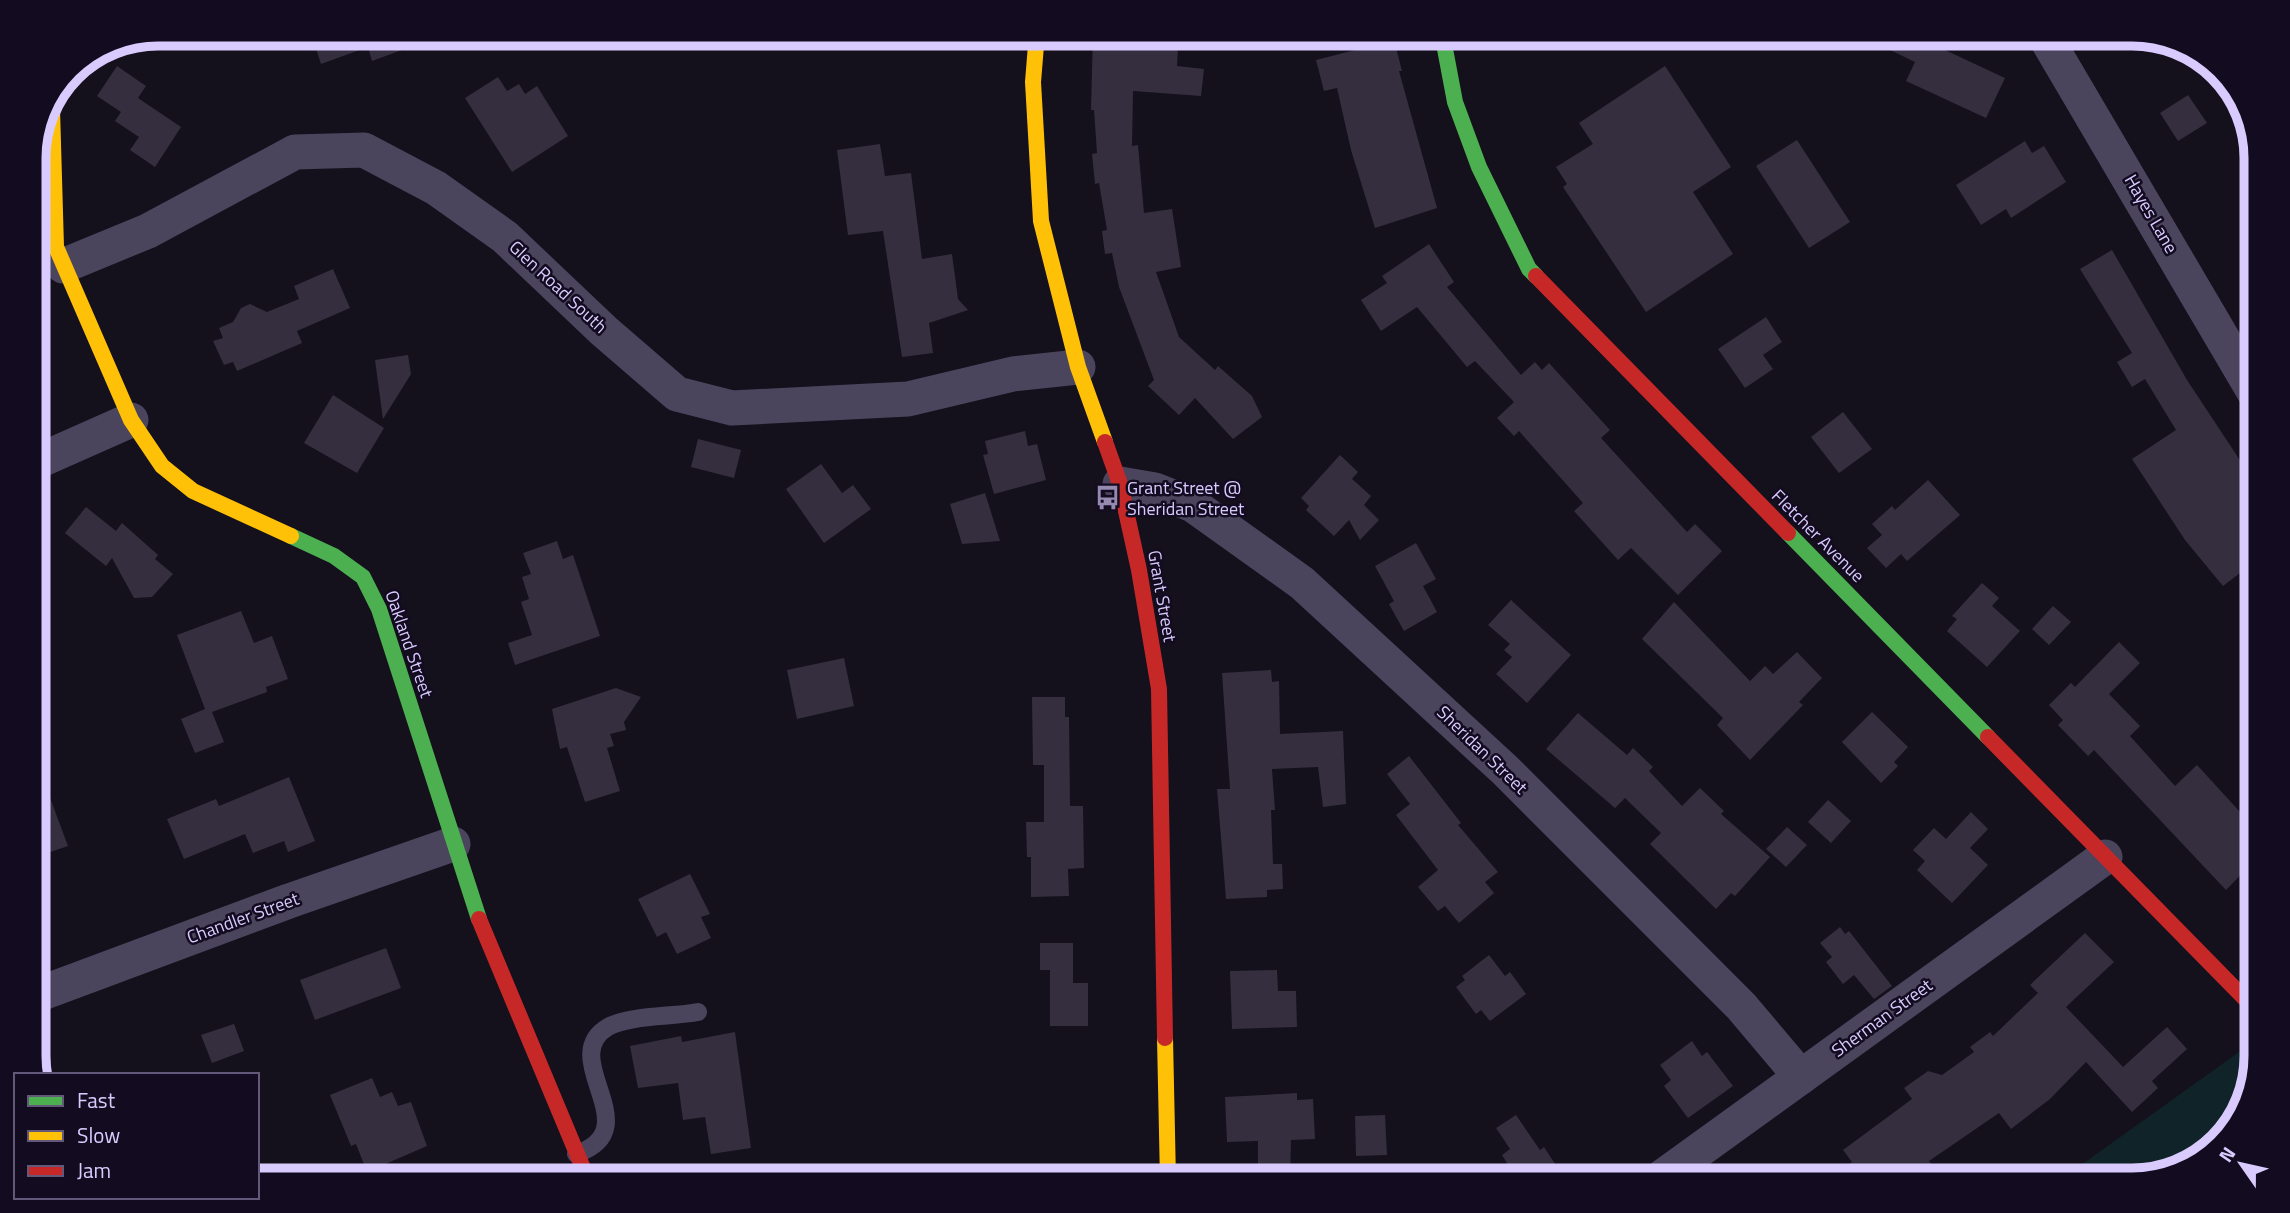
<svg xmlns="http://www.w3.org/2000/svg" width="2290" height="1213" font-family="'Titillium Web',sans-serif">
<rect width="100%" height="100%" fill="#14101c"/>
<polygon fill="#0f2328" points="2246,1047 2257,1056 2244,1111 2195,1163 2133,1180 2060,1180"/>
<g fill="#342e3e">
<polygon points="311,33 439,33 440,36 372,61 368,47 321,64"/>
<polygon points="1093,33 1179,33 1177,66 1204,69 1201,96 1133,91 1132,146 1138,145 1144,213 1172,209 1181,267 1156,272 1179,337 1215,370 1218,366 1252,396 1262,417 1233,439 1195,398 1179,415 1148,386 1154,380 1119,287 1112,253 1105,254 1102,231 1107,230 1099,183 1095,184 1092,154 1097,153 1094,110 1091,110"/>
<polygon points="1855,33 1935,33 1930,43 2005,78 1986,118 1906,81 1915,62"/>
<polygon points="1394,40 1402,71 1399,71 1437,208 1375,228 1351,150 1337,88 1324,91 1316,60"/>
<polygon points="117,66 146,86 138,98 181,127 155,167 130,150 139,137 115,121 121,112 97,96"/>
<polygon points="1665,66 1731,167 1693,192 1733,254 1646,312 1563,187 1567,184 1556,167 1593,144 1579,123"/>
<polygon points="498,77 507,91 519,84 525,94 537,86 568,136 512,172 465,98"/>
<polygon points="2188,95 2207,123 2178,141 2160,113"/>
<polygon points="1797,140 1850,222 1809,248 1756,166"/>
<polygon points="2025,141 2032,153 2044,146 2066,182 2011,218 2006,209 1981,225 1956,185"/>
<polygon points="880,144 885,176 911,173 922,259 952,254 958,299 968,310 929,323 933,353 902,357 883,231 848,235 837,150"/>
<polygon points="1429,244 1454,282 1447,287 1521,375 1535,362 1542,370 1549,363 1610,430 1601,438 1687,532 1695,524 1722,551 1678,595 1631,548 1618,560 1574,511 1583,503 1519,431 1514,436 1497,418 1514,402 1475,361 1467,367 1417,307 1381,331 1361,300 1387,283 1382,276"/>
<polygon points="2112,250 2187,380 2257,486 2257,560 2223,586 2185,540 2132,459 2176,430 2145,379 2132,387 2117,362 2132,353 2080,269"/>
<polygon points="333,269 350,308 297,331 302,343 237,371 233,362 224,365 213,341 223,338 219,328 233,322 241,308 250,304 267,312 299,299 294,286"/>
<polygon points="1766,317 1782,342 1763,355 1773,369 1745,388 1718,349"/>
<polygon points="408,355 411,374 383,419 375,360"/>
<polygon points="333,395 384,428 357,473 304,443"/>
<polygon points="1843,412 1872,449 1839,473 1811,437"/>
<polygon points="1025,431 1028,446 1037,444 1046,480 994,494 983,455 988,454 985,441"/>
<polygon points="698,439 741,450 734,478 691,467"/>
<polygon points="1340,455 1358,472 1352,479 1371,496 1364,505 1379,520 1360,540 1349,520 1334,536 1306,510 1309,506 1301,498"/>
<polygon points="821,464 842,493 853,485 871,509 824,543 786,489"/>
<polygon points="1928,480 1960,515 1907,561 1901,554 1886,568 1867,548 1882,535 1872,524 1892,506 1895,510"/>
<polygon points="985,493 1000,541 962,544 950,504"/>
<polygon points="86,507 116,531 122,523 158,555 155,559 173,574 152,597 134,598 112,558 106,566 65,533"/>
<polygon points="557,541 563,559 573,555 600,636 515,665 508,643 532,635 521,602 529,599 522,577 531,574 523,553"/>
<polygon points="1416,543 1436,579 1423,586 1437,612 1404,631 1389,604 1394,601 1375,566"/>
<polygon points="1982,583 1999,598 1992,606 2020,631 1987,667 1947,631 1957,619 1952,616"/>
<polygon points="1511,600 1571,655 1527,703 1496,674 1512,657 1504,650 1510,644 1488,625"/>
<polygon points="1674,602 1750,681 1765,666 1773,674 1797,652 1822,678 1799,702 1803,705 1750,760 1717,725 1723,718 1642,639"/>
<polygon points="2053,606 2071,622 2049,645 2032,629"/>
<polygon points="241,611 254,643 272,636 288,679 266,687 267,692 212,712 224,742 195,753 181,719 205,709 177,635"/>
<polygon points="2119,642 2140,663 2109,694 2140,726 2130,736 2175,786 2197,765 2241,813 2257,796 2257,858 2226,890 2094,750 2088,756 2058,725 2063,720 2049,705 2071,683 2075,687"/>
<polygon points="844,658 854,706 797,719 787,670"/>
<polygon points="1271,670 1272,682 1279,681 1280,734 1343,731 1346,804 1323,807 1318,767 1272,769 1275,810 1271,810 1273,864 1282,864 1283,889 1267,890 1267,897 1226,899 1217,789 1230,789 1222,673"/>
<polygon points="616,688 641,697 624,722 626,730 610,734 614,746 607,748 620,791 585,802 567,747 560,749 552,709"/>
<polygon points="1032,697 1065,697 1065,717 1069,717 1070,806 1083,806 1084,868 1068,869 1069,896 1031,897 1031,857 1027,857 1026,822 1044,822 1044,765 1033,765"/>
<polygon points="1872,712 1908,747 1894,762 1898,766 1881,783 1842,742"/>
<polygon points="1578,713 1627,755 1633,748 1653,767 1649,771 1682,806 1700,788 1724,811 1721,814 1770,857 1735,896 1731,893 1716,909 1650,844 1661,833 1625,798 1615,808 1546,749"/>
<polygon points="1409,756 1461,823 1458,825 1498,872 1485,882 1494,893 1459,923 1445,906 1438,911 1418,887 1438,870 1396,815 1410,804 1387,774"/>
<polygon points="36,760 68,846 39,856 34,842 34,761"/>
<polygon points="289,777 315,841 288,852 284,841 253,853 245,834 184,859 167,819 216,799 219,806"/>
<polygon points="1828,800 1851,821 1831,843 1808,822"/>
<polygon points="1971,812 1988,829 1970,848 1988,865 1952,903 1917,870 1925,861 1913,850 1934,828 1946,839"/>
<polygon points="1787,827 1807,845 1786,867 1766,849"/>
<polygon points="690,874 710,914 701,917 711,938 677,954 666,932 657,937 638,899"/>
<polygon points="1840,927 1845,934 1849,931 1892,986 1874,999 1854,975 1843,984 1826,962 1832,957 1820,943"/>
<polygon points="2085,933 2114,962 2066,1007 2123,1067 2167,1027 2187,1049 2152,1081 2158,1088 2132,1112 2086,1062 2050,1099 2011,1129 1999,1113 1929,1161 1943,1180 1827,1180 1852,1162 1843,1150 1912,1099 1904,1088 1928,1071 1942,1075 1974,1052 1970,1047 1990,1032 1993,1036 2038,993 2030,985"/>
<polygon points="1040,943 1073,943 1073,983 1088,983 1088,1026 1050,1026 1050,970 1040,970"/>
<polygon points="386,948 401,988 315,1020 300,980"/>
<polygon points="1489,955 1505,976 1510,972 1526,994 1490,1021 1481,1010 1476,1014 1456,987 1465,980 1462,976"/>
<polygon points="1277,970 1278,991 1296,991 1297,1027 1232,1029 1230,971"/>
<polygon points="234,1024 244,1051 212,1063 201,1035"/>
<polygon points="735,1032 751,1148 711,1154 705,1117 683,1120 678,1083 638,1088 630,1046 681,1036 682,1042"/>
<polygon points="1692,1041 1702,1056 1707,1052 1733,1086 1688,1118 1664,1086 1671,1080 1660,1065"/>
<polygon points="372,1078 380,1097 392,1092 398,1106 411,1102 427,1146 367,1172 356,1144 351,1146 330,1095"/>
<polygon points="1297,1093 1297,1100 1313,1099 1315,1139 1291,1140 1290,1180 1258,1180 1258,1141 1227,1142 1225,1097"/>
<polygon points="1385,1115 1387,1155 1356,1156 1355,1116"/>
<polygon points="1516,1115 1540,1150 1544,1147 1559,1170 1545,1180 1482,1180 1507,1163 1502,1155 1510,1149 1496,1128"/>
</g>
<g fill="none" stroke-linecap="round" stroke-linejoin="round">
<path stroke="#4a445d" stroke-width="18" d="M576,1154C651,1129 555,1058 608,1027C629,1015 673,1017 698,1012"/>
<g stroke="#4a445d" stroke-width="35">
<polyline points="2043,33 2257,397"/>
<polyline points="63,266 148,231 295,152 364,150 436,188 505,237 604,331 677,394 732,408 908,399 1013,374 1078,367"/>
<polyline points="34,463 131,420"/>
<polyline points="1120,484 1155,490 1193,505 1302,583 1505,770 1741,1006 1801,1077"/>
<polyline points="34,996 289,901 453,844"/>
<polyline points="1658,1180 2105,857"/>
</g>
<g stroke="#4caf50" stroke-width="16">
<polyline points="1442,33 1455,102 1479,167 1529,269 1536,276"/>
<polyline points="1788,533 1988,737"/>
<polyline points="291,536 334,556 363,577 379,609 479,919"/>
</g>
<g stroke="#ffc107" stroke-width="16">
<polyline points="1037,33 1033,82 1041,221 1078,367 1105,442"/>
<polyline points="52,109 56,247 131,420 162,466 193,491 291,536"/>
<polyline points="1165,1038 1168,1180"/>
</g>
<g stroke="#c62828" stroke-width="16">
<polyline points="1536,276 1788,533"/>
<polyline points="1105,442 1120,484 1139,570 1159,689 1165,1038"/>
<polyline points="1988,737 2257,1011"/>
<polyline points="479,919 588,1180"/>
</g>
</g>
<defs>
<symbol id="bus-bare" viewBox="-9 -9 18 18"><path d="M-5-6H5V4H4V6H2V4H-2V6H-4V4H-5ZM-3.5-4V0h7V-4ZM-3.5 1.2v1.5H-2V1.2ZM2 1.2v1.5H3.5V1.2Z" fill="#958ab0" stroke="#130c20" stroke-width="2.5" paint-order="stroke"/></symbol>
</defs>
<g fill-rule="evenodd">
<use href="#bus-bare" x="1090" y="480" width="35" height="35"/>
</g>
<g text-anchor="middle" stroke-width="5" stroke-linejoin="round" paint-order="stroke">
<g font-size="18" fill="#dacbff" stroke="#130c20">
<text transform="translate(2151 214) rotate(60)" y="6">Hayes Lane</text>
<text transform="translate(558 287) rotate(43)" y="6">Glen Road South</text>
<text transform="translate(1818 536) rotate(45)" y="6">Fletcher Avenue</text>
<text transform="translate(1162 596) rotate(80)" y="6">Grant Street</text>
<text transform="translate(409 644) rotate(71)" y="6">Oakland Street</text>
<text transform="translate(1482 750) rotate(44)" y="6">Sheridan Street</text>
<text transform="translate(243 918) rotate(-20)" y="6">Chandler Street</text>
<text transform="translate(1882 1018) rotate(-36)" y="6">Sherman Street</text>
</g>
<g font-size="18" fill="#dacbff" stroke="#130c20" text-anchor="start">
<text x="1127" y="494">Grant Street @<tspan x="1127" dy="21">Sheridan Street</tspan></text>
</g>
</g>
<path d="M0 0H2290V1213H0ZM158 46H2132A112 112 0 0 1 2244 158V1056A112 112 0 0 1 2132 1168H158A112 112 0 0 1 46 1056V158A112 112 0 0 1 158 46Z" fill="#130c20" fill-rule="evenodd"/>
<path fill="none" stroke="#dacbff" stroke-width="9" d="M158 46H2132A112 112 0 0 1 2244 158V1056A112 112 0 0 1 2132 1168H158A112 112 0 0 1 46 1056V158A112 112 0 0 1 158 46Z"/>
<rect x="14" y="1073" width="245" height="126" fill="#130c20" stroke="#635879" stroke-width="2"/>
<rect x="28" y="1096" width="35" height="10" fill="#4caf50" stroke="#635879" stroke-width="2"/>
<text x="77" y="1108" font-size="21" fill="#dacbff">Fast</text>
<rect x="28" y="1131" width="35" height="10" fill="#ffc107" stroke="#635879" stroke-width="2"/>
<text x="77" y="1143" font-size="21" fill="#dacbff">Slow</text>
<rect x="28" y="1166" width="35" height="10" fill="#c62828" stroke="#635879" stroke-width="2"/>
<text x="77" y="1178" font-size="21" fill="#dacbff">Jam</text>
<g transform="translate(2241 1164) rotate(304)" stroke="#130c20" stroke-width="5" paint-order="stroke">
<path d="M0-5L12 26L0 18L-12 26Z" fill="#dacbff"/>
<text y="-10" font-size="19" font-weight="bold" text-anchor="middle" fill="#dacbff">N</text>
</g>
</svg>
